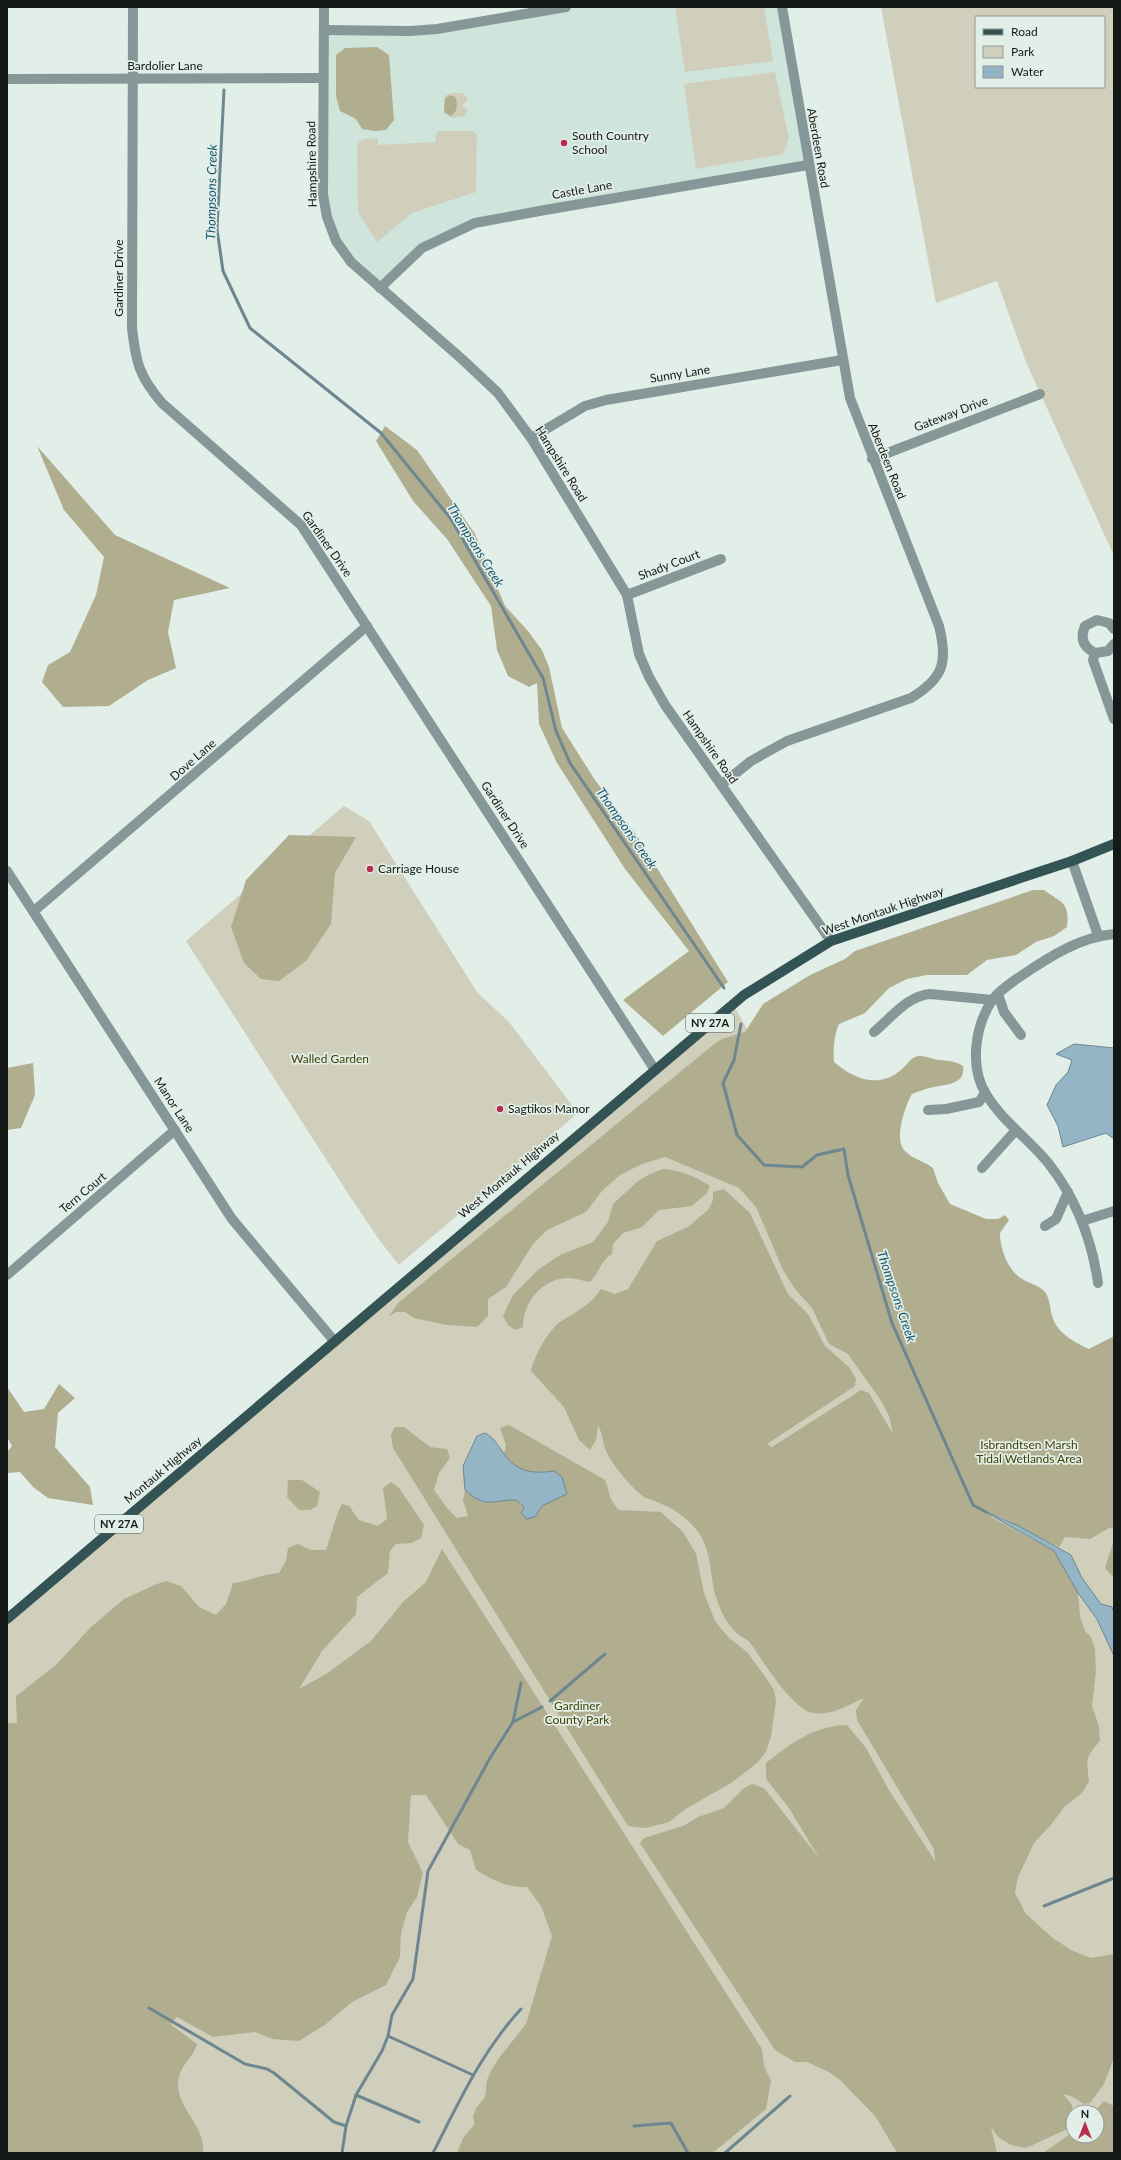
<svg xmlns="http://www.w3.org/2000/svg" width="1121" height="2160" font-family="Lato,sans-serif">
<rect width="100%" height="100%" fill="#e2efe9"/>
<polygon fill="#cfe4db" points="566,7 782,7 808,165 475,223 422,248 380,288 351,262 327,217 324,30 410,31"/>
<g fill="#d0cfbc" fill-rule="evenodd">
<polygon points="675,7 764,7 773,61 685,72"/>
<path d="M881,7H1114V556L1026,362L997,281L936,303ZM976,17H1104V87H976Z"/>
<polygon points="775,72 789,139 783,154 696,169 684,84"/>
<polygon points="452,93 462,93 467,97 467,102 463,104 463,107 468,110 465,116 451,118 444,113 444,96"/>
<polygon points="437,131 472,131 477,134 476,192 412,213 377,242 358,212 357,146 359,142 364,139 378,138 378,145 435,142"/>
<polygon points="344,806 369,821 477,992 509,1022 578,1113 399,1265 380,1241 347,1192 186,941"/>
<path d="M774,997L1114,1428V2153H7V1619L732,1002L765,1062L750,1025ZM1073,2112H1097V2136H1073Z"/>
</g>
<g fill="#b0ae8f">
<polygon points="377,47 389,55 394,120 386,130 375,131 362,129 356,119 340,111 336,96 336,55 345,48"/>
<path d="M450,95L455,97C458,104 458,111 451,116L444,112L445,99Z"/>
<polygon points="385,426 417,450 475,534 505,606 528,631 542,650 549,667 562,728 595,780 637,836 728,982 663,1036 623,1000 689,951 625,869 557,763 539,724 537,683 529,687 508,676 497,650 491,606 447,539 413,501 376,441"/>
<polygon points="37,446 115,535 230,588 174,600 168,632 176,668 148,680 109,706 63,707 42,682 48,665 70,652 96,595 104,557 64,510"/>
<polygon points="289,835 356,837 335,873 331,924 306,961 279,981 261,979 244,963 231,927 246,880"/>
<path d="M1033,890H1044C1061,903 1070,901 1067,927L1054,936L1036,942L1016,955L987,960L967,975H927L907,979L889,988L865,1013L839,1024C834,1035 833,1049 834,1062C854,1079 878,1089 901,1070C907,1065 910,1058 918,1056C924,1055 933,1060 939,1060C949,1061 955,1061 963,1066C966,1086 944,1084 930,1088C924,1089 918,1092 912,1094C905,1106 894,1138 904,1150C912,1159 924,1161 933,1168L938,1183L950,1204L986,1219H998L1005,1215L1009,1220L1000,1233C1000,1249 1008,1272 1024,1280C1031,1284 1039,1285 1045,1292C1049,1297 1050,1306 1051,1312C1055,1332 1072,1341 1089,1349L1114,1336V1527L1109,1528L1090,1539L1065,1537L1059,1547L1001,1517L986,1512L993,1518L1054,1551L1078,1593L1080,1616L1085,1631L1091,1637L1095,1649L1096,1672L1092,1706L1099,1726L1100,1741C1084,1759 1087,1759 1089,1781L1082,1793L1065,1806L1050,1826L1034,1843L1018,1877L1015,1893L1026,1914L1054,1939L1073,1951L1091,1958L1114,1954V2058L1104,2084L1090,2103L1084,2104L1071,2096L1063,2094L1072,2105L1073,2112L1071,2122L1065,2130L1026,2148L1011,2145L998,2137L991,2127L997,2153H897L876,2117L840,2080L829,2072L807,2062H795L775,2050L640,1843L644,1838L683,1826L698,1817L724,1808L744,1788L752,1784L764,1788L819,1858L789,1808L766,1779V1763C789,1744 816,1725 847,1725L866,1748L889,1790L935,1861L934,1849L857,1720L856,1710L864,1698C847,1705 833,1716 813,1713C792,1709 763,1661 751,1644C749,1640 743,1638 739,1635C728,1627 721,1612 717,1600C709,1577 713,1554 699,1533C690,1521 678,1511 664,1505C658,1502 650,1500 644,1497C632,1488 614,1467 607,1453C603,1446 603,1434 598,1425L596,1440L590,1450L579,1440L564,1407L531,1371C534,1356 549,1328 563,1320C578,1311 591,1304 601,1289L615,1294L628,1289L657,1241L688,1227L708,1210L713,1200V1192L724,1189L750,1213L788,1294L808,1314L825,1346L850,1368L856,1379L855,1386L767,1444L772,1447L861,1390L869,1393L893,1434L889,1416L880,1399L848,1354L829,1344L812,1308L795,1289L783,1270L756,1207L739,1188L665,1157L642,1164L620,1175L602,1191L586,1212L547,1230L533,1244L506,1287L488,1299V1316L477,1327L447,1325L414,1318L405,1312H397L389,1316L398,1303L713,1045L722,1039L745,1032L763,1004L810,975L845,959L855,951Z"/>
<polygon points="33,1063 35,1095 21,1128 7,1130 7,1068"/>
<path d="M663,1169C680,1170 695,1176 710,1186L707,1193L692,1206L659,1210L642,1227L623,1233L613,1244L612,1254C601,1260 599,1273 590,1282C583,1281 575,1278 568,1278C542,1279 523,1302 523,1327L515,1330L508,1325L503,1316L513,1295L539,1269L560,1255L593,1242L608,1222L613,1204L638,1181L648,1175Z"/>
<polygon points="59,1384 75,1398 58,1413 55,1447 90,1487 93,1505 48,1498 33,1487 20,1472 7,1473 7,1452 12,1446 7,1437 7,1387 24,1412 44,1409"/>
<path d="M509,1425L605,1480C611,1494 607,1497 619,1510L661,1512L683,1532L696,1554L704,1593L715,1621L728,1637L747,1652L764,1675L774,1690L776,1701L771,1736L766,1752L757,1763L731,1783L684,1810L669,1822L646,1828L628,1826L393,1448L391,1435L395,1427H404L430,1447L447,1449L450,1458L439,1473L434,1490L447,1508L457,1518L468,1516L463,1500L465,1490C486,1509 491,1500 516,1500L524,1508L539,1511L542,1506L567,1494L554,1471C534,1473 515,1472 504,1454L506,1445L500,1428Z"/>
<polygon points="288,1480 302,1480 320,1492 317,1506 310,1510 299,1510 287,1497"/>
<path d="M391,1482L399,1488L424,1525L421,1538L412,1543L396,1544L390,1551L388,1573L357,1597L356,1614L322,1651L299,1689L326,1674L371,1641L404,1601L426,1582L442,1549L762,2049L764,2066L771,2081L766,2109L715,2151L709,2153H457L463,2138L475,2124L473,2117L476,2108L485,2097L487,2080L491,2071L499,2058L526,2024L552,1936L541,1906L527,1887C507,1888 493,1880 476,1870L470,1850L458,1844L426,1795H411L408,1842L423,1873L417,1897L407,1912L401,1933L400,1957L386,1985L352,2002L326,2024L299,2041L272,2039L255,2032L213,2037L177,2017L170,2024L197,2044C192,2061 178,2065 178,2086C179,2109 206,2128 203,2153H7V1723H17L16,1696L56,1665L91,1627L124,1599L154,1585L166,1581L181,1586L199,1607L216,1615L226,1604L233,1583C250,1581 262,1574 279,1573L286,1561L288,1548L298,1544L311,1550H326C332,1534 334,1519 342,1504L349,1506L359,1520L378,1526L387,1519L383,1488Z"/>
<polygon points="1114,1540 1114,1578 1105,1568"/>
<polygon points="1104,2101 1114,2106 1114,2153 1043,2153 1073,2132 1073,2136 1097,2136 1097,2112 1094,2112"/>
</g>
<g fill="#93b5c5" stroke="#6d8690">
<polygon points="1074,1044 1114,1048 1114,1139 1106,1133 1063,1147 1058,1126 1047,1105 1056,1085 1068,1072 1072,1060 1056,1054"/>
<path d="M485,1433C493,1437 497,1444 502,1451C516,1472 530,1474 554,1471L562,1477L567,1494L542,1506L535,1517L526,1519L521,1513L524,1507L516,1500C491,1500 486,1509 465,1490L463,1466L477,1436Z"/>
<polygon points="984,1511 1019,1526 1071,1555 1082,1578 1101,1604 1112,1607 1114,1613 1114,1656 1097,1619 1078,1593 1054,1551"/>
</g>
<g fill="none" stroke-linecap="round" stroke-linejoin="round">
<g stroke="#6d8690" stroke-width="3">
<polyline points="224,90 217,229 223,271 250,328 381,433 451,519 543,678 556,731 570,763 724,988"/>
<polyline points="741,1024 734,1060 723,1083 737,1135 764,1165 802,1167 817,1155 844,1149 848,1175 892,1323 973,1505 986,1512"/>
<polyline points="550,1701 605,1654"/>
<polyline points="513,1722 521,1683"/>
<polyline points="1044,1906 1114,1878"/>
<polyline points="149,2008 245,2064 267,2069 274,2073 334,2122 346,2126"/>
<polyline points="388,2036 473,2075"/>
<polyline points="356,2095 419,2122"/>
<polyline points="634,2126 671,2123 688,2153"/>
<polyline points="342,2153 346,2126 356,2095 382,2051 388,2036 392,2015 413,1979 428,1871 490,1758 513,1722 542,1707"/>
<path d="M433,2153C459,2102 482,2051 521,2009"/>
<polyline points="725,2153 790,2096"/>
</g>
<g stroke="#869798" stroke-width="10">
<path d="M133,7L132,328C136,363 139,376 162,403L301,525L655,1070"/>
<polyline points="324,7 323,195 327,217 336,241 351,262 463,360 498,393 531,438 627,595 639,654 649,677 665,705 831,941"/>
<polyline points="324,30 410,31 437,29 566,7"/>
<polyline points="7,79 323,78"/>
<polyline points="380,288 422,248 475,223 545,210 808,165"/>
<polyline points="531,438 585,406 606,400 842,360"/>
<polyline points="872,459 1040,394"/>
<polyline points="627,595 721,559"/>
<path d="M1114,629L1109,623L1097,620L1085,626C1080,638 1083,647 1095,653L1108,651L1114,644"/>
<polyline points="1095,653 1093,660 1114,719"/>
<path d="M721,785L751,761L787,741L911,698C944,678 948,662 939,626L850,398L782,7"/>
<polyline points="1072,861 1098,935"/>
<polyline points="7,871 232,1219 335,1342"/>
<polyline points="34,911 367,626"/>
<polyline points="998,994 1004,1012 1021,1035"/>
<path d="M874,1032C891,1018 907,996 930,994L993,1000"/>
<polyline points="928,1110 946,1109 979,1102 985,1093"/>
<polyline points="982,1168 1016,1130"/>
<polyline points="1082,1221 1114,1211"/>
<polyline points="1045,1226 1056,1219 1068,1192"/>
<polyline points="7,1275 175,1130"/>
<path d="M1098,1283C1092,1240 1076,1199 1049,1164C1030,1140 1002,1121 986,1094C969,1067 975,1025 993,999C1001,989 1011,983 1021,976C1049,957 1080,937 1114,934"/>
</g>
<polyline stroke="#345354" stroke-width="10" points="7,1619 744,995 831,941 1072,861 1114,844"/>
</g>
<g fill="#b92950" stroke="#e2efe9" stroke-width="1.5">
<circle cx="564" cy="143" r="4"/>
<circle cx="370" cy="869" r="4"/>
<circle cx="500" cy="1109" r="4"/>
</g>
<g text-anchor="middle" stroke-width="3.5" stroke-linejoin="round" paint-order="stroke">
<g fill="#e2efe9" stroke="#525855" stroke-width="1">
<rect x="686" y="1014" width="48" height="18" rx="3"/>
<rect x="95" y="1515" width="48" height="18" rx="3"/>
</g>
<g font-size="11" font-weight="bold" fill="#141816">
<text x="710" y="1027">NY 27A</text>
<text x="119" y="1528">NY 27A</text>
</g>
<g font-size="12" fill="#141816" stroke="#e2efe9">
<text x="165" y="70">Bardolier Lane</text>
<text transform="translate(818 148) rotate(80)" y="4">Aberdeen Road</text>
<text transform="translate(312 164) rotate(-91)" y="4">Hampshire Road</text>
<text transform="translate(582 190) rotate(-10)" y="4">Castle Lane</text>
<text transform="translate(119 278) rotate(-90)" y="4">Gardiner Drive</text>
<text transform="translate(680 374) rotate(-9)" y="4">Sunny Lane</text>
<text transform="translate(951 414) rotate(-21)" y="4">Gateway Drive</text>
<text transform="translate(887 461) rotate(68)" y="4">Aberdeen Road</text>
<text transform="translate(561 464) rotate(58)" y="4">Hampshire Road</text>
<text transform="translate(327 544) rotate(55)" y="4">Gardiner Drive</text>
<text transform="translate(669 565) rotate(-21)" y="4">Shady Court</text>
<text transform="translate(710 747) rotate(55)" y="4">Hampshire Road</text>
<text transform="translate(193 760) rotate(-41)" y="4">Dove Lane</text>
<text transform="translate(505 815) rotate(57)" y="4">Gardiner Drive</text>
<text transform="translate(883 911) rotate(-19)" y="4">West Montauk Highway</text>
<text transform="translate(174 1105) rotate(57)" y="4">Manor Lane</text>
<text transform="translate(509 1175) rotate(-40)" y="4">West Montauk Highway</text>
<text transform="translate(83 1193) rotate(-40)" y="4">Tern Court</text>
<text transform="translate(163 1470) rotate(-40)" y="4">Montauk Highway</text>
</g>
<g font-size="12" fill="#141816" stroke="#e2efe9" text-anchor="start">
<text x="572" y="140">South Country<tspan x="572" dy="14">School</tspan></text>
<text x="378" y="873">Carriage House</text>
<text x="508" y="1113">Sagtikos Manor</text>
</g>
<g font-size="12" fill="#423d01" stroke="#e2efe9">
<text x="330" y="1063">Walled Garden</text>
<text x="1029" y="1449">Isbrandtsen Marsh<tspan x="1029" dy="14">Tidal Wetlands Area</tspan></text>
<text x="577" y="1710">Gardiner<tspan x="577" dy="14">County Park</tspan></text>
</g>
<g font-size="13" font-style="italic" fill="#18576f" stroke="#e2efe9">
<text transform="translate(211 192) rotate(-89)" y="5">Thompsons Creek</text>
<text transform="translate(476 545) rotate(58)" y="5">Thompsons Creek</text>
<text transform="translate(627 828) rotate(55)" y="5">Thompsons Creek</text>
<text transform="translate(897 1296) rotate(71)" y="5">Thompsons Creek</text>
</g>
</g>
<rect width="1121" height="2160" fill="none" stroke="#141816" stroke-width="16"/>
<rect x="975" y="16" width="130" height="72" fill="#e2efe9" stroke="#909995"/>
<rect x="983" y="29" width="20" height="6" fill="#345354" stroke="#909995"/>
<text x="1011" y="36" font-size="12" fill="#141816">Road</text>
<rect x="983" y="46" width="20" height="12" fill="#d0cfbc" stroke="#909995"/>
<text x="1011" y="56" font-size="12" fill="#141816">Park</text>
<rect x="983" y="66" width="20" height="12" fill="#93b5c5" stroke="#909995"/>
<text x="1011" y="76" font-size="12" fill="#141816">Water</text>
<g transform="translate(1085 2124)"><circle r="19" fill="#e2efe9" stroke="#909995"/>
<path d="M0-3L7 15L0 10L-7 15Z" fill="#b92950"/>
<text y="-6" font-size="11" font-weight="bold" text-anchor="middle" fill="#141816">N</text>
</g>
</svg>
